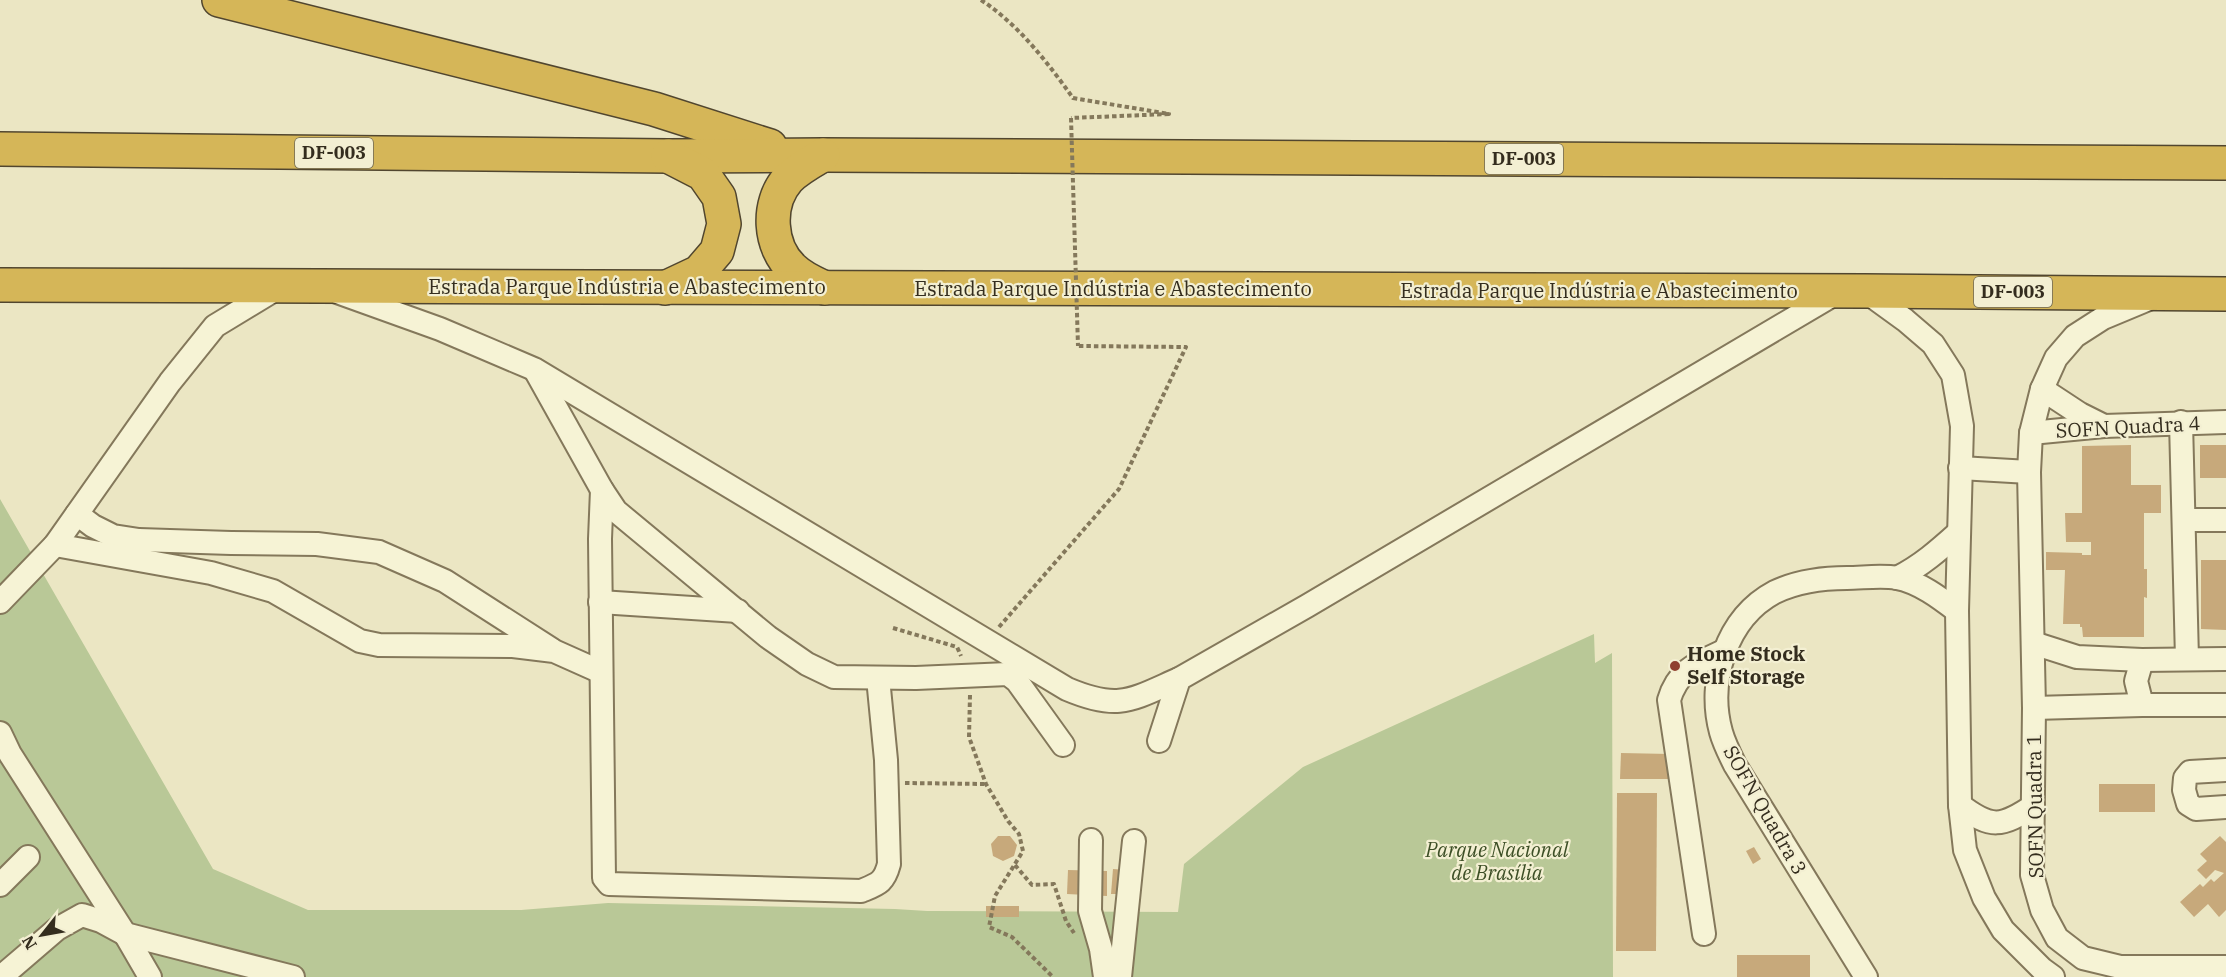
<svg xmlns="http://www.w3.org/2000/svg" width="2226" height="977" font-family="'IBM Plex Serif',serif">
<rect width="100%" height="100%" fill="#ebe6c3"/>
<polygon fill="#b9c897" points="0,499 213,869 308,910 521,910 608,903 895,909 927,911 1178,912 1184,864 1303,767 1594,634 1595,663 1612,653 1613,977 0,977"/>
<g fill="#c7a97b">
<polygon points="2131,445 2131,485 2161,485 2161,513 2144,513 2144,569 2147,569 2147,598 2144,597 2144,637 2083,637 2082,627 2080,627 2080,624 2063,624 2065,570 2046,570 2046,552 2082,553 2082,555 2091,555 2091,542 2066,542 2065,513 2082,513 2082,446"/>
<rect x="2200" y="445" width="26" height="33"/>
<polygon points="2201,560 2226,560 2226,630 2201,629"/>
<polygon points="1621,753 1670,754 1670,779 1620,779"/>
<rect x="2099" y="784" width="56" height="28"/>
<polygon points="1617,793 1657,793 1656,951 1616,951"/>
<polygon points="998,836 1010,836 1017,845 1014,856 1003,861 993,856 991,844"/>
<polygon points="2220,836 2226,842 2226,910 2219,917 2208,904 2194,917 2180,902 2200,884 2203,887 2211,879 2214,882 2224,873 2215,870 2206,879 2197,870 2207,861 2200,854"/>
<polygon points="1754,847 1761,859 1753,864 1746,851"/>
<polygon points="1113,869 1127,870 1127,894 1111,894"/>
<polygon points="1068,870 1107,871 1107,896 1067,894"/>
<rect x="986" y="906" width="33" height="11"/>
<rect x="1737" y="955" width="73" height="22"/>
</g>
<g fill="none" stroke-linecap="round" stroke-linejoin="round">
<defs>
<g id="minor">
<polyline points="1865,291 1905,320 1933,344 1953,375 1962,426 1957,611 1960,805 1965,850 1984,898 2003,930 2042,969 2053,977"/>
<path d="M337,292L440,329L534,369L1067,689C1119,711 1131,700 1179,679"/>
<polyline points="2151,298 2103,318 2075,336 2056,358 2042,389 2031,433 2029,472 2034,708 2032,875 2042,910 2057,938 2083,958 2120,967 2226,967"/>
<polyline points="535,370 602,490 616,511 768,637 807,664 834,677 916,678 1008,674 1017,681 1063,745"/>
<polyline points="2042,389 2080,414 2104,426"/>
<polyline points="2181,422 2187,659"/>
<polyline points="2031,433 2104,426 2226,422"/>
<polyline points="1960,468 2029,472"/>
<path d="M602,490L600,539L604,878L609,884L861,891C878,884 884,883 889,864L886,760L878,678"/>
<polyline points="77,514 93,526 113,536 139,540 231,543 317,544 379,552 445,581 551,649"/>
<polyline points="2184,520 2226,520"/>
<polyline points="55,545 211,573 273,591 360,641 379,645 513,646 554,651 601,672"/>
<path d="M1897,578C1921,566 1939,550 1959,532"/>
<polyline points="0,602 55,545 170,382 215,326 281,286"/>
<polyline points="600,602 738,611"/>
<polyline points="2033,643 2077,657 2142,660 2226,659"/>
<polyline points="2142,705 2136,681 2142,660"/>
<polyline points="2034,708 2142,705 2226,705"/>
<polyline points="0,733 10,754 125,934 150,977"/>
<polyline points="1159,741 1179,679 1307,606 1838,292"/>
<polyline points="2226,770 2190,772 2185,778 2184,790 2188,804 2196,809 2226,807"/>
<path d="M1960,805C1991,829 2002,827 2033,806"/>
<polyline points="1091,840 1090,911 1101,949 1105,977"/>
<polyline points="0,885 28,857"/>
<path d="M1704,934L1669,700C1678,669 1698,663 1726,650"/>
<polyline points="1,977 57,929 82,915 101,921 125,934 293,977"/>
<polyline points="1120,977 1134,841"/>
<path d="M1866,977L1735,765C1730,755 1724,743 1721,732C1707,681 1726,618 1775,592C1796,582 1823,578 1847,578C1862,578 1882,575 1897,578C1919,582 1940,598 1957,611"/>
</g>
<g id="highway">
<polyline points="219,0 654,109 770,146"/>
<polyline points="0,149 668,156 823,155 2226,163"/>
<path d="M823,155C811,162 798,169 788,179C766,204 769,247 793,269C802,278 814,283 825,288"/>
<polyline points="0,285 1865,291 2226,294"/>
<polyline points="665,288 699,272 717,251 724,224 719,197 703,174 668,156"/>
</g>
</defs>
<use href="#minor" stroke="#84785b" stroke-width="26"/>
<use href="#highway" stroke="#51462f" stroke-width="36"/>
<g stroke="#84785b" stroke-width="4" stroke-dasharray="4.5 3" stroke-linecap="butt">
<path d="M981,0C1018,24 1048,63 1073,98L1169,114L1071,118"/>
<polyline points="999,627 1119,489 1186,347 1078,346"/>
<polyline points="893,628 957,647 961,656"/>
<polyline points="970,695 969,737 986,784 1008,821 1019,834 1023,851 995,896 989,927 1012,937 1053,977"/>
<polyline points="905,783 986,784"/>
<polyline points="1015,865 1032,885 1054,884 1066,921 1074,933"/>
</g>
<use href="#minor" stroke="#f6f3d5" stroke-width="22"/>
<use href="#highway" stroke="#d5b658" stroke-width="33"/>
<polyline stroke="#84785b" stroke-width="4" stroke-dasharray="4.5 3" stroke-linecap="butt" points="1071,118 1078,346"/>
</g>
<circle fill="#8f402f" stroke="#f3efd2" stroke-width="2" cx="1675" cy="666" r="6"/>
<g text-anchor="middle" stroke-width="4.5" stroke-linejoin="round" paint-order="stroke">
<g fill="#f3efd2" stroke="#6d6754" stroke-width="1.5">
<rect x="295" y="138" width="78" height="30" rx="4.5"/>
<rect x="1485" y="144" width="78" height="30" rx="4.5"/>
<rect x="1974" y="277" width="78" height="30" rx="4.5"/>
</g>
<g font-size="18" font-weight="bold" fill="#342d1e">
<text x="334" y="159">DF-003</text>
<text x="1524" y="165">DF-003</text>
<text x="2013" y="298">DF-003</text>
</g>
<g font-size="20" fill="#342d1e" stroke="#f3efd2">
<text x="627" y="294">Estrada Parque Indústria e Abastecimento</text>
<text x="1113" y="296">Estrada Parque Indústria e Abastecimento</text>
<text x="1599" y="298">Estrada Parque Indústria e Abastecimento</text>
<text transform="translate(2128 427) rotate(-3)" y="7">SOFN Quadra 4</text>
<text transform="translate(2035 806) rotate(-91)" y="7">SOFN Quadra 1</text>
<text transform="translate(1765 810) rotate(60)" y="7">SOFN Quadra 3</text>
</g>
<g font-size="20" font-weight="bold" fill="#342d1e" stroke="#f3efd2" text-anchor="start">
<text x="1687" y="661">Home Stock<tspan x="1687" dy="23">Self Storage</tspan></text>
</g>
<g font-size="20" font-style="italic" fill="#3d4f26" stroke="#f3efd2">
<text x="1497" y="857">Parque Nacional<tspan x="1497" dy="23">de Brasília</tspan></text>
</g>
</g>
<g transform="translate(42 935) rotate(239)" stroke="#f3efd2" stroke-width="4.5" paint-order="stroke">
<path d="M0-4.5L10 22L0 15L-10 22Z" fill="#342d1e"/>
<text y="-9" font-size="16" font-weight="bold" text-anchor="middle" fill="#342d1e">N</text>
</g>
</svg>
